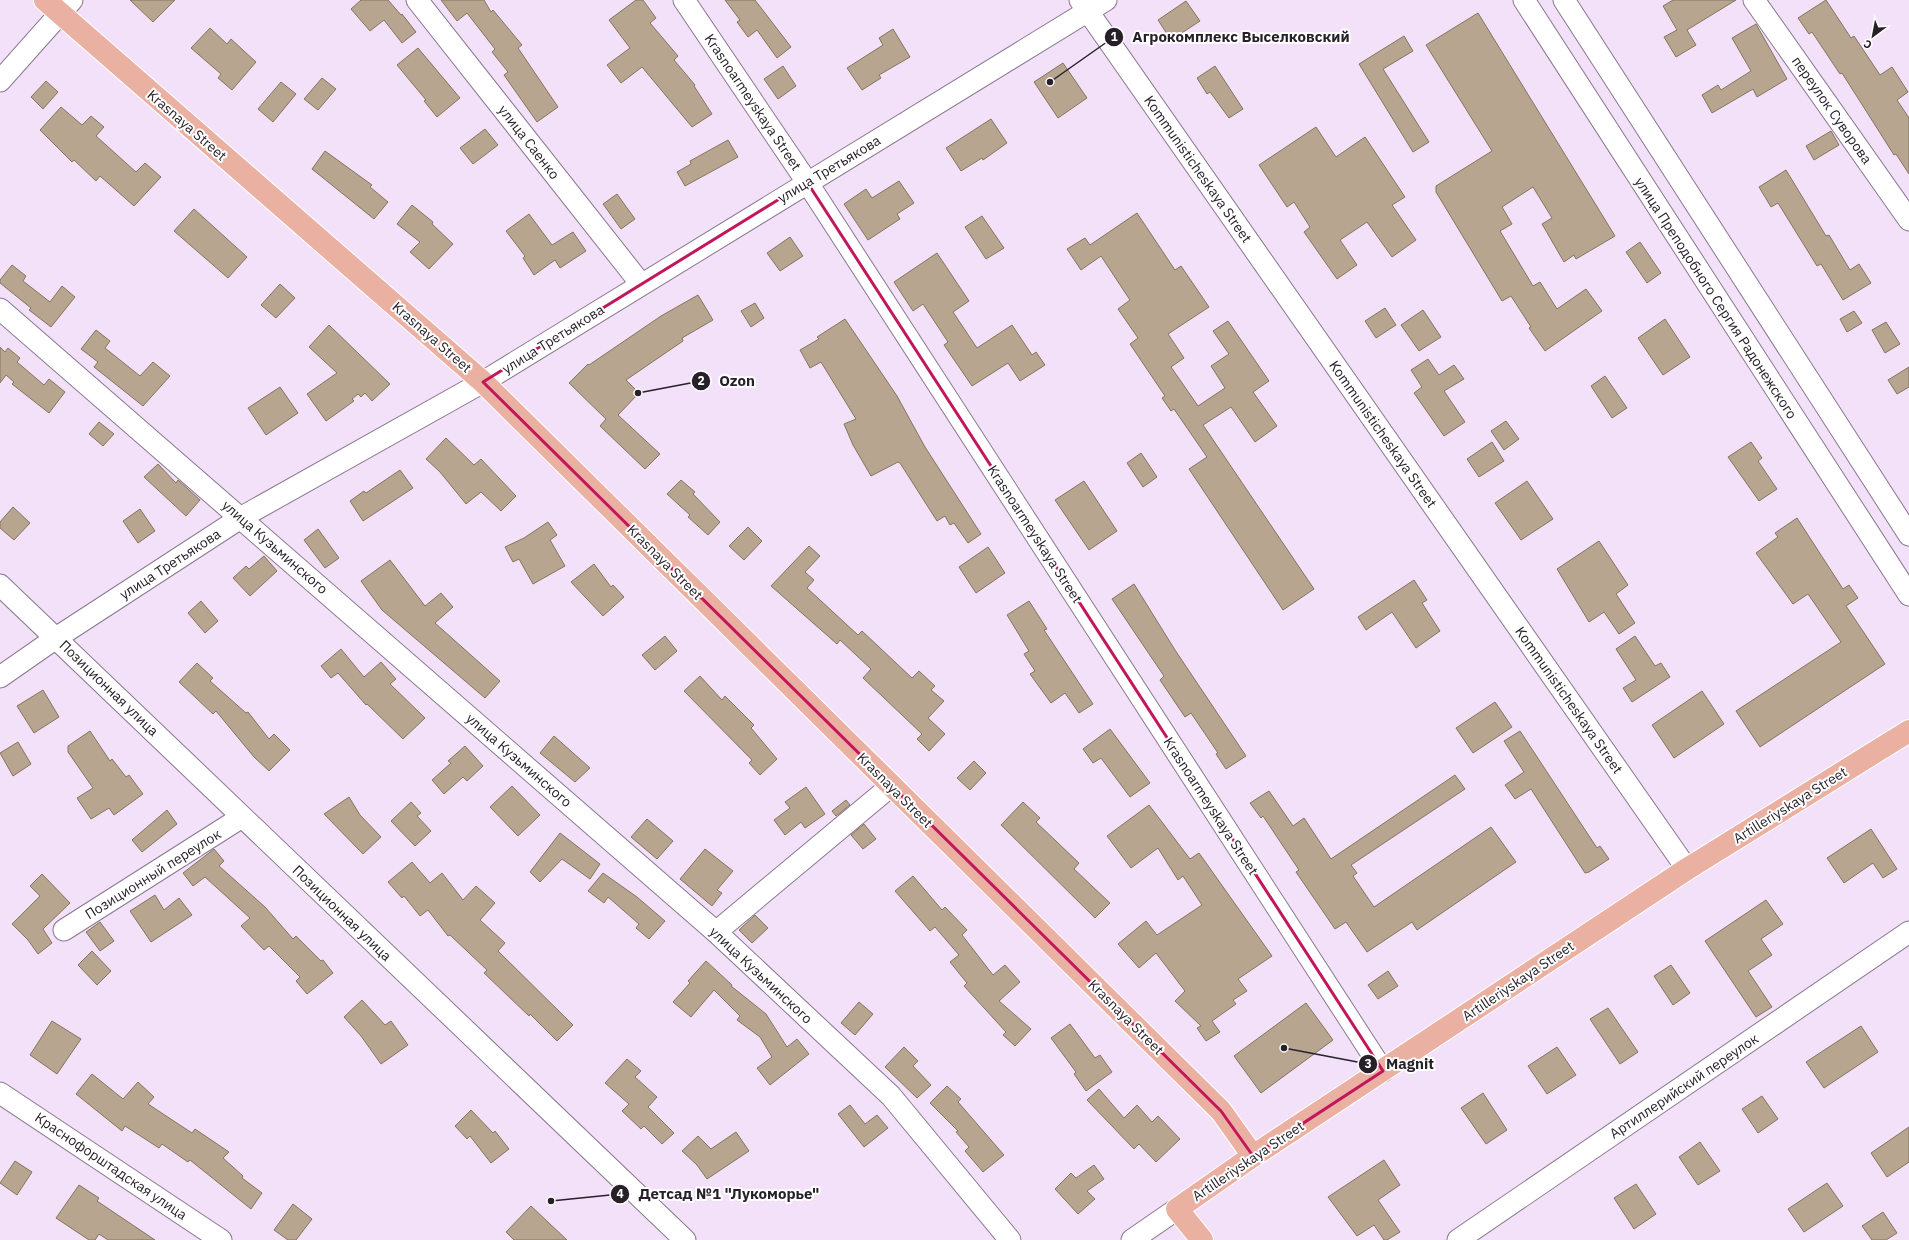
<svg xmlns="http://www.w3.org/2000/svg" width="1909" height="1240" font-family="'IBM Plex Sans',sans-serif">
<rect width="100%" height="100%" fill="#f3e1f9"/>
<g fill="#b7a58f" stroke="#85745e">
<polygon points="130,0 175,0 153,22"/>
<polygon points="361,0 388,0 401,15 402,14 416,32 402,43 384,20 370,31 351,9"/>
<polygon points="441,0 484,0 491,12 493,10 522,45 518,48 558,107 537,122 504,75 508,72 492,52 495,49 467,13 457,21"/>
<polygon points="636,0 643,0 656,18 650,23 678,56 674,60 695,85 694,86 712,114 692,127 642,67 621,83 607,65 630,48 609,20"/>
<polygon points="725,0 755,0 791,47 777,58 757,30 748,37 737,22 740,20"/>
<polygon points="1673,0 1736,0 1687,30 1696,45 1676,57 1664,37 1677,30 1663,6"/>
<polygon points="1826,0 1851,38 1854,36 1880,75 1892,67 1908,92 1897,100 1909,118 1909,174 1896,154 1894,155 1842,73 1840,74 1812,32 1809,34 1798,18"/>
<polygon points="1186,1 1200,21 1171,40 1158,20"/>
<polygon points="1478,13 1615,236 1576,259 1574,255 1564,262 1542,224 1552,218 1533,187 1502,207 1512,224 1500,231 1533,286 1540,282 1557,309 1586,289 1602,311 1545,351 1529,328 1531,327 1511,296 1502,301 1436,192 1436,186 1492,151 1426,45"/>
<polygon points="1756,24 1787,79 1757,97 1753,89 1712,113 1702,95 1718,85 1721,90 1751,71 1732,38"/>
<polygon points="210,28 227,44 231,39 256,62 232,90 218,78 221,74 191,48"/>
<polygon points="893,29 910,57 879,75 881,78 862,90 847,68 883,45 879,38"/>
<polygon points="1404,36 1413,51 1383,69 1429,142 1413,152 1359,64"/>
<polygon points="418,48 460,98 437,117 424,101 426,100 397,65"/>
<polygon points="1063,63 1087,98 1058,118 1034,82"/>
<polygon points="783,66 796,86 778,99 764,79"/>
<polygon points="1215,66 1243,109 1229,118 1210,92 1207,94 1197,78"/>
<polygon points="322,78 336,89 318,110 304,99"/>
<polygon points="46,81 58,92 43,109 31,97"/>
<polygon points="281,82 296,94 273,122 258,109"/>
<polygon points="61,107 82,125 91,116 104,127 96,136 136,172 145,163 161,177 134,206 100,176 96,181 74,160 72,162 40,130"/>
<polygon points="991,119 1007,143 983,160 982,158 961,171 946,148"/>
<polygon points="1316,127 1336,157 1365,137 1405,197 1392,205 1416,240 1392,257 1367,222 1340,240 1357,265 1337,279 1304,232 1310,227 1294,202 1287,207 1259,165"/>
<polygon points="485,129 498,145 473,164 460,148"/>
<polygon points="1831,131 1839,145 1814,160 1806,146"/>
<polygon points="728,140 738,157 685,186 677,172 691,164 690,161"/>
<polygon points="325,151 372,185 370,187 388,202 374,219 312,169"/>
<polygon points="1786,170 1826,236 1829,235 1850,270 1859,264 1871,283 1843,300 1821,264 1817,266 1778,203 1771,207 1759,187"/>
<polygon points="899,181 914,203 897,214 900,219 868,240 844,204 866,189 872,198"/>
<polygon points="617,194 635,219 621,229 603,204"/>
<polygon points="412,205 433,222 432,224 453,244 429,269 410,252 420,242 397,224"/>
<polygon points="194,209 247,257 228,278 174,231"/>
<polygon points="1137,213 1175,270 1181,266 1209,307 1168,334 1184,358 1171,367 1198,406 1225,388 1211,366 1229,354 1213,331 1228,321 1269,381 1253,392 1277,426 1255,442 1231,407 1203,425 1314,589 1283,610 1189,469 1207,457 1174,409 1171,411 1162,398 1165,396 1130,344 1138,338 1118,309 1130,300 1101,256 1081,270 1067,249 1085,238 1090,245"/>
<polygon points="529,214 552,245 573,232 586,251 560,268 555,260 534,275 523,258 525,256 506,231"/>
<polygon points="982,216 1004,248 986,259 965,227"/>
<polygon points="790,237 803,256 780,271 767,253"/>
<polygon points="1640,242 1661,273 1647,283 1626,252"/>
<polygon points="937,253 969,301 953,312 977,348 1012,325 1032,355 1036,352 1045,365 1020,381 1008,363 972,386 944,345 948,342 923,304 913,311 894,282"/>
<polygon points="12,265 26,276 23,281 50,302 62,286 75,297 51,327 29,310 31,308 0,283 0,280"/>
<polygon points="280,284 295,298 276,318 261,305"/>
<polygon points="698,295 713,320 682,338 683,341 626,380 639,393 618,415 660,454 645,469 600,426 606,419 569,383 588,364 589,365 661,316"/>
<polygon points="755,303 764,318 751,327 741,311"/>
<polygon points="1385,308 1396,325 1376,338 1365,321"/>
<polygon points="1423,310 1441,337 1419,351 1401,325"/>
<polygon points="1854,311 1862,323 1847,332 1840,319"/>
<polygon points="845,319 897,396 925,447 981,534 968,543 954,523 950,525 945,516 937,521 900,463 898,462 871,476 853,445 844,424 856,419 821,362 810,368 800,350 819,339 817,337"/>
<polygon points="1665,319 1690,357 1663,375 1638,338"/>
<polygon points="1886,322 1900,344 1885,353 1872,330"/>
<polygon points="329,325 390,384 372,401 365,393 361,397 358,394 352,399 354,401 326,421 307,394 337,373 309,347"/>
<polygon points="96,330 110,341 105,348 140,376 153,362 170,376 143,406 94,367 98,362 81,349"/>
<polygon points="0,347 5,352 8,348 20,358 17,362 44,385 49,379 65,392 49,413 12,384 14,382 6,375 0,383"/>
<polygon points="1428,359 1439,375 1454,365 1464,379 1444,391 1465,422 1444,436 1414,393 1422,387 1411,370"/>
<polygon points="1909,367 1909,387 1897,394 1888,380"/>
<polygon points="1605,376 1627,408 1612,418 1591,386"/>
<polygon points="280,387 298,413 266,435 248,408"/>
<polygon points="1506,421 1519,439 1504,450 1491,431"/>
<polygon points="99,422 114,434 103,446 89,434"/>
<polygon points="446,438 474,465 481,459 516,496 501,511 481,492 466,504 440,472 426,459"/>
<polygon points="1492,442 1504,461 1479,477 1467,459"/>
<polygon points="1751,442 1762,458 1758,461 1777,489 1759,501 1728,457"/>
<polygon points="1141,453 1157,477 1143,487 1127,463"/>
<polygon points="158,464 176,483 178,480 200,500 186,516 144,477"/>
<polygon points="400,470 413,488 363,521 350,501 364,491 366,493"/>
<polygon points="681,480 695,492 693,494 720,522 708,535 688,517 690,515 667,494"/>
<polygon points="1084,481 1117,531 1089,550 1055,500"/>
<polygon points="1527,481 1553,519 1521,540 1495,503"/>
<polygon points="13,507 30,523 14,540 0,528 0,522"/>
<polygon points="140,509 155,531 138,543 123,521"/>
<polygon points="1797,518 1843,589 1849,585 1858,598 1846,606 1885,664 1760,747 1736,711 1841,642 1808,594 1793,604 1756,553 1778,537 1775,533"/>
<polygon points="548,522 557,535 550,540 565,566 533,584 519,559 513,562 505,547 524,538"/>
<polygon points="748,527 762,541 744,560 729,546"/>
<polygon points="318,529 339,558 325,568 304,540"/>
<polygon points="1599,541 1628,585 1616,594 1635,623 1619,634 1604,612 1589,622 1557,569"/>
<polygon points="809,546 820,556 805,572 814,580 807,588 858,635 862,631 912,678 919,671 935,686 931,690 944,701 928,718 945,734 929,751 917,739 922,734 863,678 871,669 840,640 837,644 771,586"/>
<polygon points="988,547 1005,573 976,593 959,567"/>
<polygon points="264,556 277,571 250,596 233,578 246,566 249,569"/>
<polygon points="390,560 425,606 441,593 453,607 435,623 500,681 485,698 382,610 361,581"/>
<polygon points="594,564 611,587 613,585 624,597 603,616 571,582"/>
<polygon points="1414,580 1427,600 1422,603 1440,631 1416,648 1392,612 1366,630 1358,617"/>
<polygon points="1134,584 1175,650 1246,756 1226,769 1216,754 1218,753 1191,713 1185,717 1160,680 1164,676 1112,599"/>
<polygon points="201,601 218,621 205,633 188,613"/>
<polygon points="1029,601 1047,629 1044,630 1093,704 1079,713 1065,693 1051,703 1030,674 1035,671 1024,654 1029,651 1007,615"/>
<polygon points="665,636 677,651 655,670 642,655"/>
<polygon points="1635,636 1655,666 1661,663 1670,677 1632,702 1623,688 1636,680 1616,649"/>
<polygon points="341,649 364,677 381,662 396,679 390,684 425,718 403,739 367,704 366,705 338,673 331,678 321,666"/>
<polygon points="197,663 213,678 210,681 246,713 248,712 269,739 274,734 290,750 269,771 254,757 216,711 213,714 179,682"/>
<polygon points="700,676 722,700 725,696 754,725 751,728 777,759 760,775 749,763 752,760 684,691"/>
<polygon points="43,690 59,717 34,733 17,706"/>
<polygon points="1702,691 1724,724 1674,758 1652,725"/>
<polygon points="1495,702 1512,727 1473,753 1456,728"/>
<polygon points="1110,729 1150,783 1130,797 1101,758 1093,763 1083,749"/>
<polygon points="90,731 110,761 112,759 126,777 129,775 143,794 114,815 109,808 91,819 77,798 93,788 68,752 68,746"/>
<polygon points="1520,731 1597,848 1600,846 1609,859 1589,872 1585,873 1531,789 1515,799 1505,785 1524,772 1504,741"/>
<polygon points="554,736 590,768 575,782 540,753"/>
<polygon points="18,742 31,764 13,776 0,753"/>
<polygon points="465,746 483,766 467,781 463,777 444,794 432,780 451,763 448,761"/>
<polygon points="974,761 986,773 970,790 957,778"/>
<polygon points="1455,775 1465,789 1351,865 1357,873 1353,876 1374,907 1491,827 1516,862 1417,930 1412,922 1367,952 1346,922 1335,929 1296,872 1299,870 1263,816 1261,818 1250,803 1269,791 1293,826 1304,818 1331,859"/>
<polygon points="512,786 540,815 518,836 490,807"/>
<polygon points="806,787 825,814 805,828 801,822 785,835 774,820 790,808 785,802"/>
<polygon points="349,797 360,815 381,837 363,854 324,814"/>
<polygon points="846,800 850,805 836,816 832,811"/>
<polygon points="411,802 421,813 417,816 431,831 415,846 391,821"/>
<polygon points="1023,802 1040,818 1036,822 1079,863 1074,869 1110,903 1095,918 1001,825"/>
<polygon points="1149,805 1190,859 1199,853 1272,956 1238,979 1247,991 1233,1000 1236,1004 1212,1021 1220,1032 1206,1041 1197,1028 1201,1026 1175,1001 1185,991 1156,953 1139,968 1118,944 1146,921 1157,935 1202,905 1183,876 1178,880 1158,848 1131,868 1107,836"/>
<polygon points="167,810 177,824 142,852 132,840"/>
<polygon points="647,819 673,841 657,859 631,837"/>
<polygon points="864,824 876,839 863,849 851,835"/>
<polygon points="1871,829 1897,869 1883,878 1873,863 1844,883 1827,858"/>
<polygon points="560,833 600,864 590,879 562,859 540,882 530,872"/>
<polygon points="214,849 224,861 219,866 265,907 293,939 296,936 321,961 323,960 333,973 307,994 296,981 300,977 269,946 264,950 241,926 250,918 205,877 193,886 183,873"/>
<polygon points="705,849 733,871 717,890 722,893 712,906 680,879"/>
<polygon points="412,862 430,883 442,873 463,900 476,886 495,903 480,920 505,943 498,951 573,1025 557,1041 530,1014 529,1016 484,973 487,970 450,935 448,936 428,910 420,916 404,896 402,898 388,882"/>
<polygon points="603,873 637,897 665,921 649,939 636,928 639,924 608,897 604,903 588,891"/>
<polygon points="42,874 70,903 43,929 52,943 38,954 28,940 12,924 40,896 30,886"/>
<polygon points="913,876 942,910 945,907 967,930 962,935 993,975 1005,965 1020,982 999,1001 1031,1029 1015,1046 1003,1035 1006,1032 964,986 967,983 950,962 959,955 935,927 930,931 895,891"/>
<polygon points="155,895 164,910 179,898 192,915 151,942 130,911"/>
<polygon points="1766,900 1783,924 1761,939 1772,955 1748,971 1772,1007 1756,1017 1705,941"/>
<polygon points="755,915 768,928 752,943 739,930"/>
<polygon points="100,922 114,941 100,951 86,932"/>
<polygon points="92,951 111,971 97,985 78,965"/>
<polygon points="706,961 732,985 731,986 766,1014 787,1047 797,1039 809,1054 770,1085 757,1068 772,1057 760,1037 737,1020 740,1016 714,990 691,1017 673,1002 690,983 688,981"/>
<polygon points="1671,965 1690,993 1673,1005 1654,976"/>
<polygon points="1388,971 1398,986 1378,999 1368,985"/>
<polygon points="362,1000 385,1025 391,1021 408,1045 381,1064 361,1036 344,1017"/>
<polygon points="859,1002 873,1014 855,1035 841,1023"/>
<polygon points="1306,1003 1333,1040 1261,1093 1234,1056"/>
<polygon points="1608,1008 1638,1052 1620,1064 1590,1019"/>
<polygon points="52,1021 81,1039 57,1074 30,1055"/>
<polygon points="1070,1024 1095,1058 1100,1055 1112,1072 1086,1091 1074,1074 1076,1072 1051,1038"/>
<polygon points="1861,1026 1878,1052 1824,1088 1806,1062"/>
<polygon points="904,1047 918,1061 913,1066 931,1085 917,1098 885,1067"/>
<polygon points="1557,1047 1576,1075 1547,1094 1528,1066"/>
<polygon points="627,1059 641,1071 635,1077 657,1097 648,1107 674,1133 662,1144 644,1126 641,1129 622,1111 629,1104 605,1083"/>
<polygon points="92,1074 123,1099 138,1082 154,1097 148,1104 192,1133 195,1129 229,1152 223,1158 243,1176 242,1178 262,1193 251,1209 190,1160 188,1162 162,1144 159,1148 125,1126 122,1131 76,1094"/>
<polygon points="947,1086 961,1099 958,1102 1004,1155 983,1172 965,1151 969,1147 956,1132 958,1131 930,1103"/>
<polygon points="1099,1089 1124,1118 1137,1105 1152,1122 1158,1116 1180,1139 1156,1162 1139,1144 1134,1149 1087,1100"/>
<polygon points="1483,1093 1507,1130 1486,1144 1461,1108"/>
<polygon points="1762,1096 1778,1119 1758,1133 1742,1109"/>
<polygon points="850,1105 865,1124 877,1115 888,1128 864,1147 838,1114"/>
<polygon points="471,1110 493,1133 495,1131 509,1149 491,1163 470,1136 467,1139 455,1126"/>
<polygon points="1909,1127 1909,1162 1887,1177 1871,1153"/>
<polygon points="736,1132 749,1151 707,1179 697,1165 682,1151 698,1136 711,1149"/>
<polygon points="1700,1142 1720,1171 1698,1185 1679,1157"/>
<polygon points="1384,1160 1400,1185 1378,1200 1400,1232 1387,1240 1384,1240 1374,1225 1357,1236 1328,1197"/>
<polygon points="15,1161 32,1172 17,1195 0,1183"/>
<polygon points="1094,1165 1104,1179 1087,1191 1095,1199 1078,1214 1055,1189 1071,1173 1076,1178"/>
<polygon points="1827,1183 1843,1206 1804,1232 1788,1209"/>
<polygon points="1636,1184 1656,1214 1634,1229 1614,1198"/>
<polygon points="79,1185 99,1198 97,1201 155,1240 108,1240 99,1234 95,1240 89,1240 56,1218"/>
<polygon points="293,1204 312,1219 296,1240 288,1240 274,1230"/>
<polygon points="531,1206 567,1240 514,1240 506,1232"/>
<polygon points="1883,1212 1897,1233 1886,1240 1872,1240 1862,1226"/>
</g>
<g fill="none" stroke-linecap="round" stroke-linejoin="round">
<defs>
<g id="minor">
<polyline points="417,0 641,284"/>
<polyline points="684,0 807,182 1383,1071"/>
<polyline points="1080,0 1687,869"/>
<polyline points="1524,0 1909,595"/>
<polyline points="1564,0 1909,535"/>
<polyline points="1754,0 1909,220"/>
<polyline points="0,81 72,0"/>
<polyline points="0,309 716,932 891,1096 1010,1240"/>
<polyline points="0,585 685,1240"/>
<polyline points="0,677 56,638 242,517 483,382 1106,0"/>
<polyline points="64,930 242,817"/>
<polyline points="716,932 891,786"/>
<polyline points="0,1093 221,1240"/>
<polyline points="1132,1240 1177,1209"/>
<polyline points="1458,1240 1909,932"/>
</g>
<g id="major">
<polyline points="45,0 483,382 1221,1111 1253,1156"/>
<polyline points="1202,1240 1177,1209 1253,1156 1687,869 1909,731"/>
</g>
</defs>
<use href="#minor" stroke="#89788e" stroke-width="23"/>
<use href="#major" stroke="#fff" stroke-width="24"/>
<use href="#minor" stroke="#fff" stroke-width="21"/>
<use href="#major" stroke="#eab0a1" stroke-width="22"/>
</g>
<path fill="none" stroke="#c2185b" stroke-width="3" stroke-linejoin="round" d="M807,182L1383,1071L1253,1156L1221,1111L483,382Z"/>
<g text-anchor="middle" stroke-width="4" stroke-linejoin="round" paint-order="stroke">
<g font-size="14" fill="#272029" stroke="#fff">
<text transform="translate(753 102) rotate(56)" y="5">Krasnoarmeyskaya Street</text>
<text transform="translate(1832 110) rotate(55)" y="5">переулок Суворова</text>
<text transform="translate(187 125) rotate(41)" y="5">Krasnaya Street</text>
<text transform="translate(529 142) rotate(52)" y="5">улица Саенко</text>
<text transform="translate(829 169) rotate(-31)" y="5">улица Третьякова</text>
<text transform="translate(1198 169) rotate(55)" y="5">Kommunisticheskaya Street</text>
<text transform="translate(1716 298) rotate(57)" y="5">улица Преподобного Сергия Радонежского</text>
<text transform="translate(432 337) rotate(41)" y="5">Krasnaya Street</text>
<text transform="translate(553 339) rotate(-32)" y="5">улица Третьякова</text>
<text transform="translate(1383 434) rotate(55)" y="5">Kommunisticheskaya Street</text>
<text transform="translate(1035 534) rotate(57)" y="5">Krasnoarmeyskaya Street</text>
<text transform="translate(275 547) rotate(41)" y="5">улица Кузьминского</text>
<text transform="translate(665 562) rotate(45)" y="5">Krasnaya Street</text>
<text transform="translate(170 564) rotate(-33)" y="5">улица Третьякова</text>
<text transform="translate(109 688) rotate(44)" y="5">Позиционная улица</text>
<text transform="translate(1569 700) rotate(55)" y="5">Kommunisticheskaya Street</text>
<text transform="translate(519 760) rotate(41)" y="5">улица Кузьминского</text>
<text transform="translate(895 790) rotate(45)" y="5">Krasnaya Street</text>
<text transform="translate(1790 805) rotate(-32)" y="5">Artilleriyskaya Street</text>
<text transform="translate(1211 806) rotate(57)" y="5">Krasnoarmeyskaya Street</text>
<text transform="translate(153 874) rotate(-32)" y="5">Позиционный переулок</text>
<text transform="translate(342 913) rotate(44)" y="5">Позиционная улица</text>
<text transform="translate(761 975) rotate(43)" y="5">улица Кузьминского</text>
<text transform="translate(1518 981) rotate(-34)" y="5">Artilleriyskaya Street</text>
<text transform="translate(1126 1017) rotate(45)" y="5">Krasnaya Street</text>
<text transform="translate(1684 1086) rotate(-34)" y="5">Артиллерийский переулок</text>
<text transform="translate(1248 1161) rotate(-34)" y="5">Artilleriyskaya Street</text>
<text transform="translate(111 1166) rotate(34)" y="5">Краснофорштадская улица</text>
</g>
</g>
<path fill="none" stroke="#272029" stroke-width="1.5" d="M1050 82L1114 37M638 393L701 381M1284 1048L1368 1064M551 1201L620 1194"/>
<g fill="#272029" stroke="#fff" stroke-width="1.5">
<circle cx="1050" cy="82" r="4"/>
<circle cx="638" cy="393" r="4"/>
<circle cx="1284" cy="1048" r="4"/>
<circle cx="551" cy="1201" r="4"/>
<circle cx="1114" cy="37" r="10"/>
<circle cx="701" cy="381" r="10"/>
<circle cx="1368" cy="1064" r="10"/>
<circle cx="620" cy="1194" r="10"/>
</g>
<g font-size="12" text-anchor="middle" font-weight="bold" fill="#fff">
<text x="1114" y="41">1</text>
<text x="701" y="385">2</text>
<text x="1368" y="1068">3</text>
<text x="620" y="1198">4</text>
</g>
<g font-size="15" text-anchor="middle" font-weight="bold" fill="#272029" stroke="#fff" stroke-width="4" stroke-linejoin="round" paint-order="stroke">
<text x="1241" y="42">Агрокомплекс Выселковский</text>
<text x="737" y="386">Ozon</text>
<text x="1410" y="1069">Magnit</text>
<text x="729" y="1199">Детсад №1 "Лукоморье"</text>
</g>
<g transform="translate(1873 36) rotate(212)" stroke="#ffffff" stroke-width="3" paint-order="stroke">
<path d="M0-3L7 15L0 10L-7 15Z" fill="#272029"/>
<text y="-6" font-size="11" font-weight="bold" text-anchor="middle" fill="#272029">С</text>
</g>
</svg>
